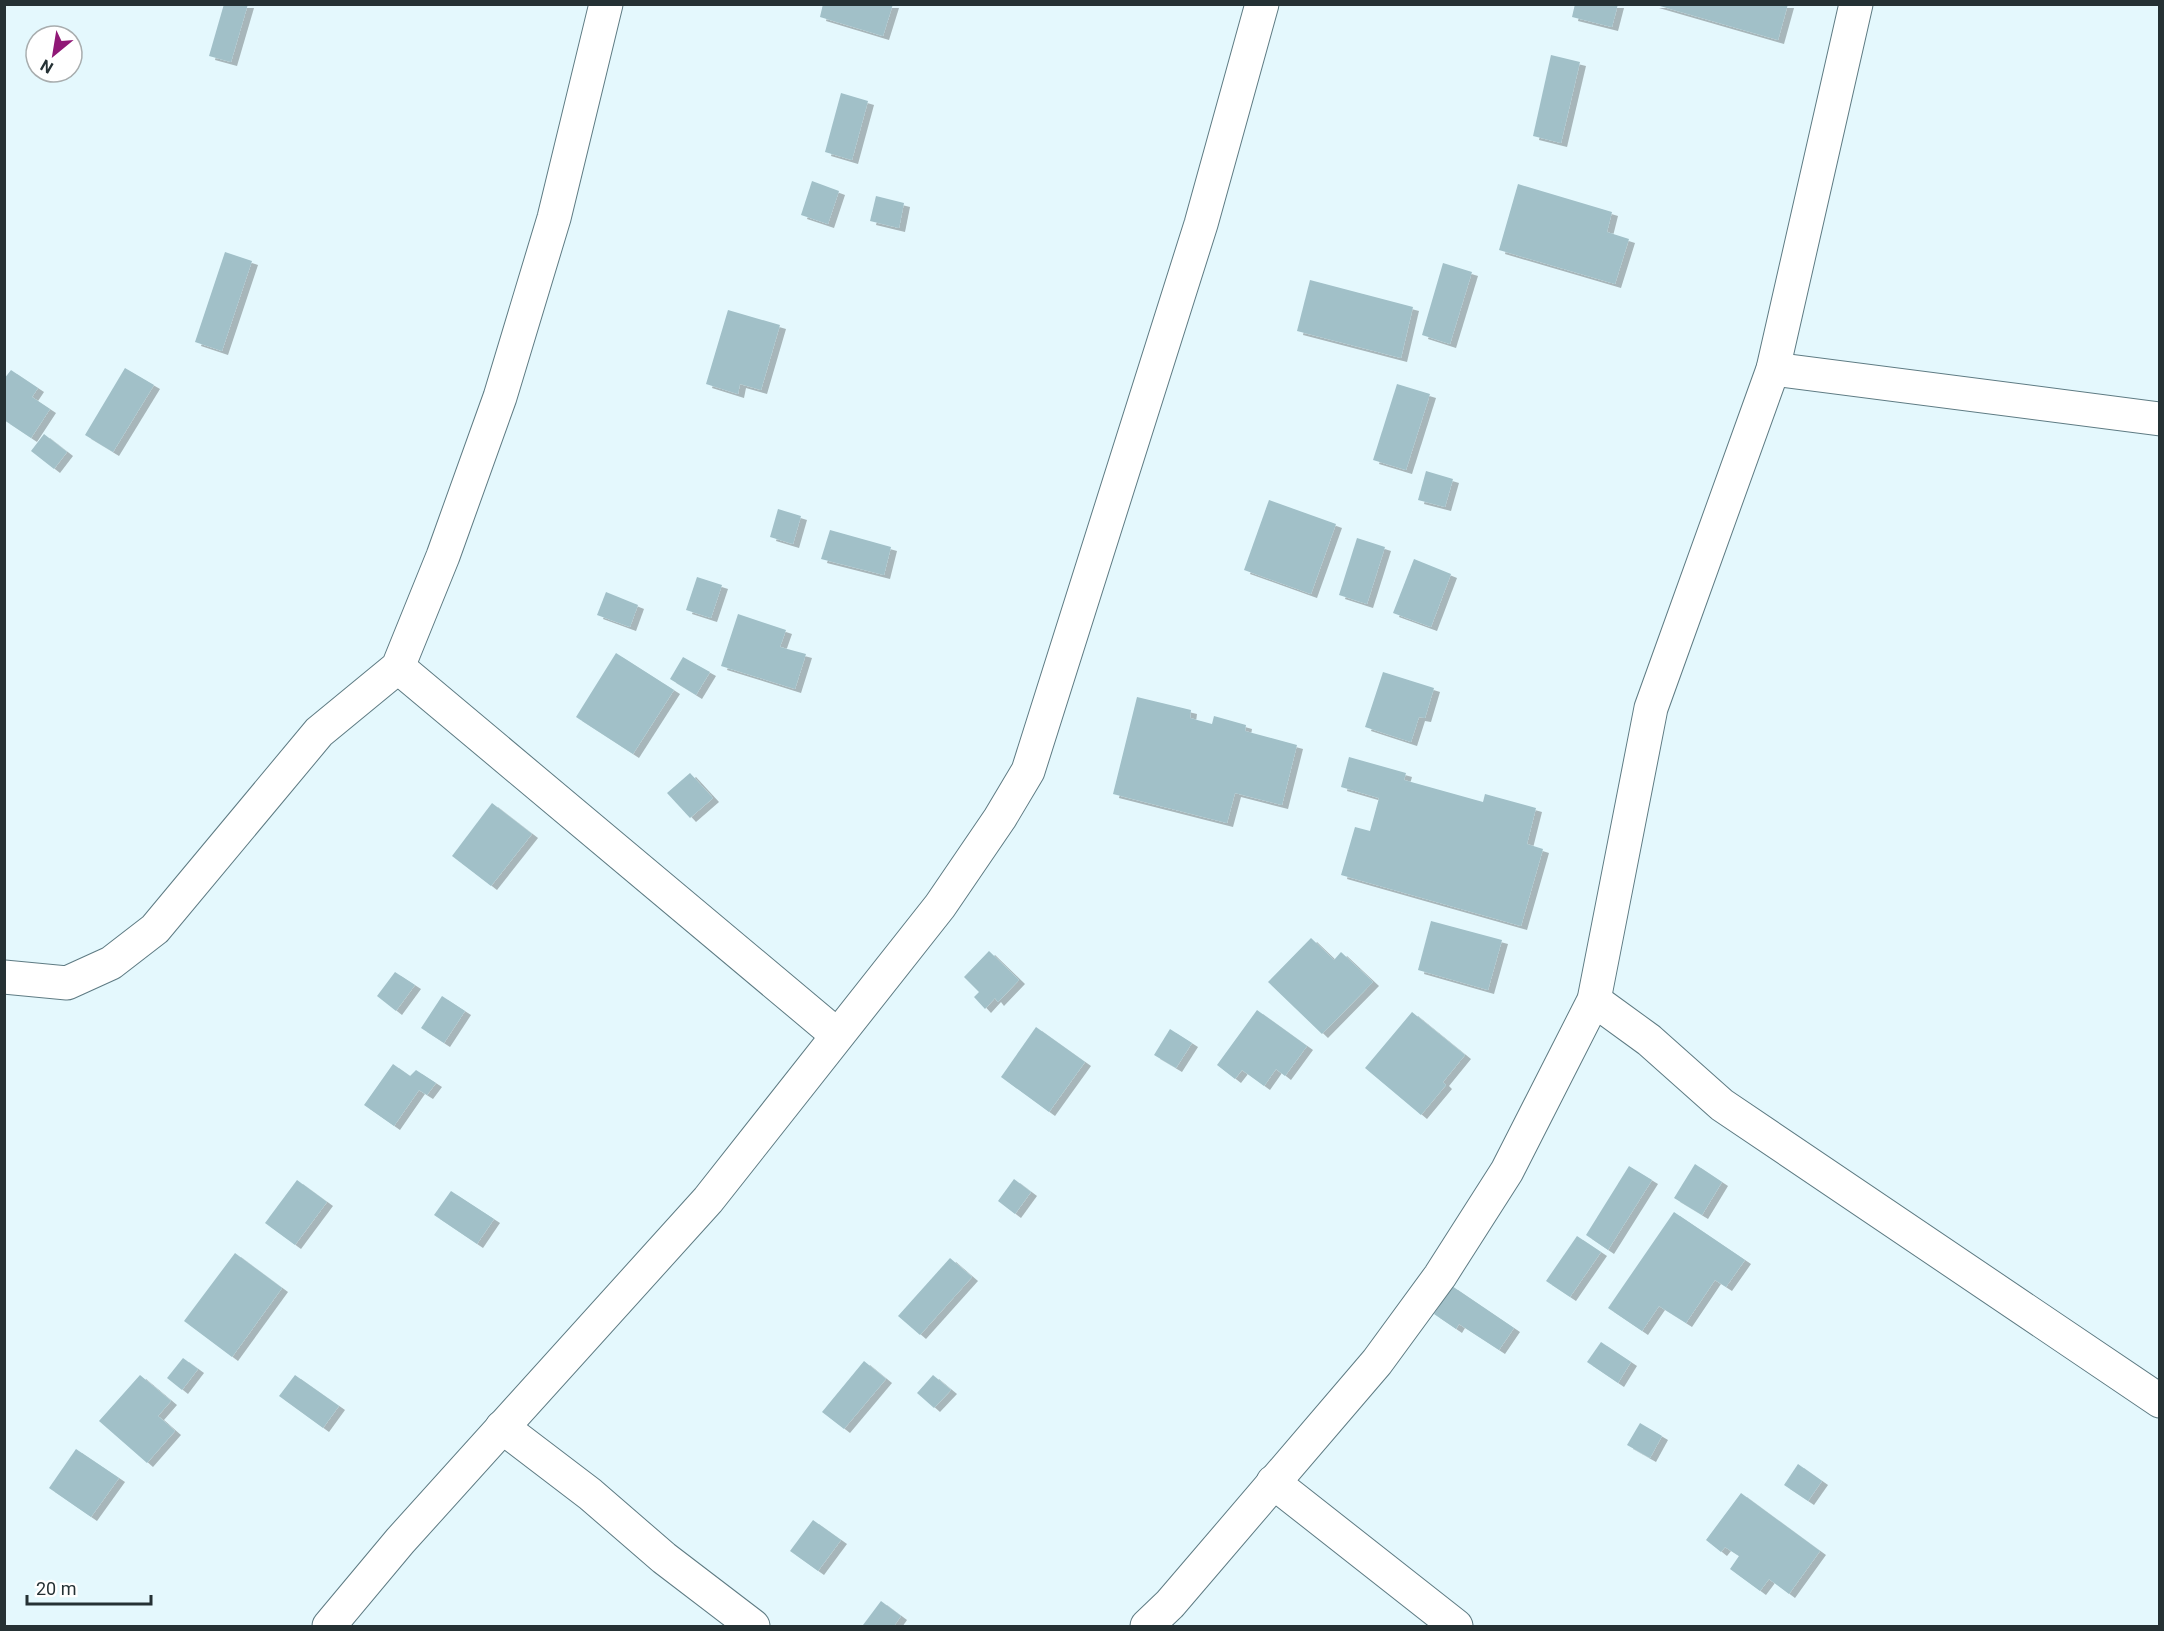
<svg xmlns="http://www.w3.org/2000/svg" width="2164" height="1631" font-family="Roboto,sans-serif">
<defs>
<filter id="shadow"><feDropShadow dx="6" dy="4" stdDeviation="0" flood-color="#0004"/></filter>
</defs>
<rect width="100%" height="100%" fill="#e4f8fd"/>
<g fill="#a1c0c8" filter="url(#shadow)">
<polygon points="224,4 248,4 231,62 209,56"/>
<polygon points="823,4 893,4 883,36 820,17"/>
<polygon points="1575,4 1618,4 1612,27 1572,17"/>
<polygon points="1653,4 1788,4 1778,40"/>
<polygon points="1551,55 1580,62 1561,143 1533,136"/>
<polygon points="841,93 868,101 852,160 825,152"/>
<polygon points="812,181 839,191 828,224 801,215"/>
<polygon points="1518,184 1612,212 1607,232 1629,239 1615,284 1499,250"/>
<polygon points="876,196 904,203 899,228 870,221"/>
<polygon points="225,252 252,261 222,351 195,342"/>
<polygon points="1443,263 1472,272 1450,344 1422,335"/>
<polygon points="1310,280 1413,307 1401,358 1297,331"/>
<polygon points="728,310 780,325 761,390 740,384 738,394 706,384"/>
<polygon points="125,368 154,385 113,452 85,435"/>
<polygon points="11,370 38,388 32,397 50,409 31,438 4,420 4,379"/>
<polygon points="1397,384 1430,394 1406,470 1373,460"/>
<polygon points="44,434 67,452 54,469 31,451"/>
<polygon points="1426,471 1453,479 1445,507 1418,500"/>
<polygon points="1269,500 1336,524 1311,594 1244,570"/>
<polygon points="778,509 801,516 793,544 770,537"/>
<polygon points="830,530 891,547 884,575 821,559"/>
<polygon points="1357,538 1385,547 1367,604 1339,595"/>
<polygon points="1414,559 1451,574 1431,627 1393,613"/>
<polygon points="697,577 722,585 711,618 686,610"/>
<polygon points="606,592 638,605 630,627 597,615"/>
<polygon points="738,614 786,630 780,647 806,654 795,689 721,666"/>
<polygon points="616,653 674,690 633,754 576,717"/>
<polygon points="683,657 710,672 696,695 670,679"/>
<polygon points="1383,672 1434,688 1425,718 1419,717 1411,742 1365,727"/>
<polygon points="1137,697 1191,710 1190,718 1212,724 1214,716 1246,725 1245,731 1297,745 1282,805 1235,793 1227,823 1113,794"/>
<polygon points="1349,757 1406,773 1404,780 1483,802 1485,794 1536,808 1527,844 1543,849 1521,926 1341,875 1355,827 1370,831 1379,798 1341,787"/>
<polygon points="690,773 713,798 690,818 667,793"/>
<polygon points="492,803 532,834 491,886 452,856"/>
<polygon points="1431,921 1502,940 1488,990 1418,970"/>
<polygon points="1311,938 1334,960 1341,952 1373,982 1322,1034 1268,982"/>
<polygon points="989,951 1019,980 998,1002 995,998 985,1009 974,997 979,992 964,977"/>
<polygon points="395,972 415,985 396,1011 377,996"/>
<polygon points="442,996 465,1011 444,1043 421,1028"/>
<polygon points="1257,1010 1307,1046 1285,1076 1276,1069 1264,1086 1242,1070 1235,1079 1217,1065"/>
<polygon points="1412,1012 1465,1055 1443,1082 1446,1085 1421,1115 1365,1068"/>
<polygon points="1036,1027 1085,1062 1049,1112 1001,1077"/>
<polygon points="1170,1029 1192,1043 1176,1068 1154,1055"/>
<polygon points="393,1064 410,1076 416,1070 436,1083 427,1095 419,1090 394,1126 364,1105"/>
<polygon points="1695,1164 1722,1182 1702,1215 1674,1198"/>
<polygon points="1629,1166 1652,1180 1608,1250 1586,1235"/>
<polygon points="1014,1179 1031,1192 1015,1214 998,1201"/>
<polygon points="297,1180 327,1202 295,1245 265,1223"/>
<polygon points="451,1191 494,1219 477,1244 434,1215"/>
<polygon points="1674,1212 1745,1260 1726,1287 1715,1280 1686,1323 1659,1306 1642,1331 1608,1308"/>
<polygon points="1577,1236 1601,1252 1570,1297 1546,1281"/>
<polygon points="235,1253 282,1288 232,1357 184,1321"/>
<polygon points="950,1258 972,1277 920,1335 898,1316"/>
<polygon points="1452,1286 1514,1328 1499,1350 1459,1324 1456,1329 1434,1314"/>
<polygon points="1601,1342 1631,1362 1618,1383 1587,1362"/>
<polygon points="183,1358 198,1369 182,1390 167,1378"/>
<polygon points="864,1361 886,1379 844,1429 822,1412"/>
<polygon points="140,1375 171,1401 158,1416 175,1431 147,1463 99,1421"/>
<polygon points="295,1375 339,1406 323,1428 279,1396"/>
<polygon points="933,1375 951,1390 934,1408 917,1393"/>
<polygon points="1640,1423 1662,1436 1650,1458 1627,1445"/>
<polygon points="76,1449 119,1478 91,1517 49,1488"/>
<polygon points="1798,1464 1822,1481 1808,1501 1784,1485"/>
<polygon points="1741,1493 1820,1551 1789,1594 1769,1579 1760,1591 1730,1569 1739,1556 1725,1547 1721,1552 1706,1540"/>
<polygon points="813,1520 841,1540 818,1571 790,1551"/>
<polygon points="881,1601 901,1616 894,1626 865,1626 863,1625"/>
</g>
<g fill="none" stroke-linecap="round" stroke-linejoin="round">
<defs>
<g id="street">
<polyline points="1773,369 2160,419"/>
<polyline points="398,667 837,1035"/>
<polyline points="4,977 67,983 111,963 155,929 319,732 398,667 443,556 500,397 554,218 606,4"/>
<polyline points="1594,1000 1649,1040 1722,1105 2160,1401"/>
<polyline points="502,1427 590,1494 664,1558 753,1626"/>
<polyline points="1273,1482 1456,1626"/>
<polyline points="329,1626 400,1541 708,1200 940,906 1000,818 1028,771 1201,224 1262,4"/>
<polyline points="1147,1626 1170,1604 1377,1362 1440,1276 1507,1171 1594,1000 1651,708 1773,369 1856,4"/>
</g>
</defs>
<use href="#street" stroke="#5e7b83" stroke-width="35"/>
<use href="#street" stroke="#fff" stroke-width="33"/>
</g>
<rect width="2164" height="1631" fill="none" stroke="#253134" stroke-width="12"/>
<g transform="translate(54 54) rotate(210)"><circle r="28" fill="#ffffff" stroke="#a8adae" stroke-width="1.5"/>
<path d="M0-4.5L10 22L0 15L-10 22Z" fill="#901876"/>
<text y="-9" font-size="16" font-weight="bold" text-anchor="middle" fill="#253134">N</text>
</g>
<path d="M27 1595v9h124v-9" fill="none" stroke="#253134" stroke-width="3"/>
<text x="36" y="1595" font-size="18" fill="#253134" stroke="#ffffff" stroke-width="4.5" paint-order="stroke">20 m</text>
</svg>
